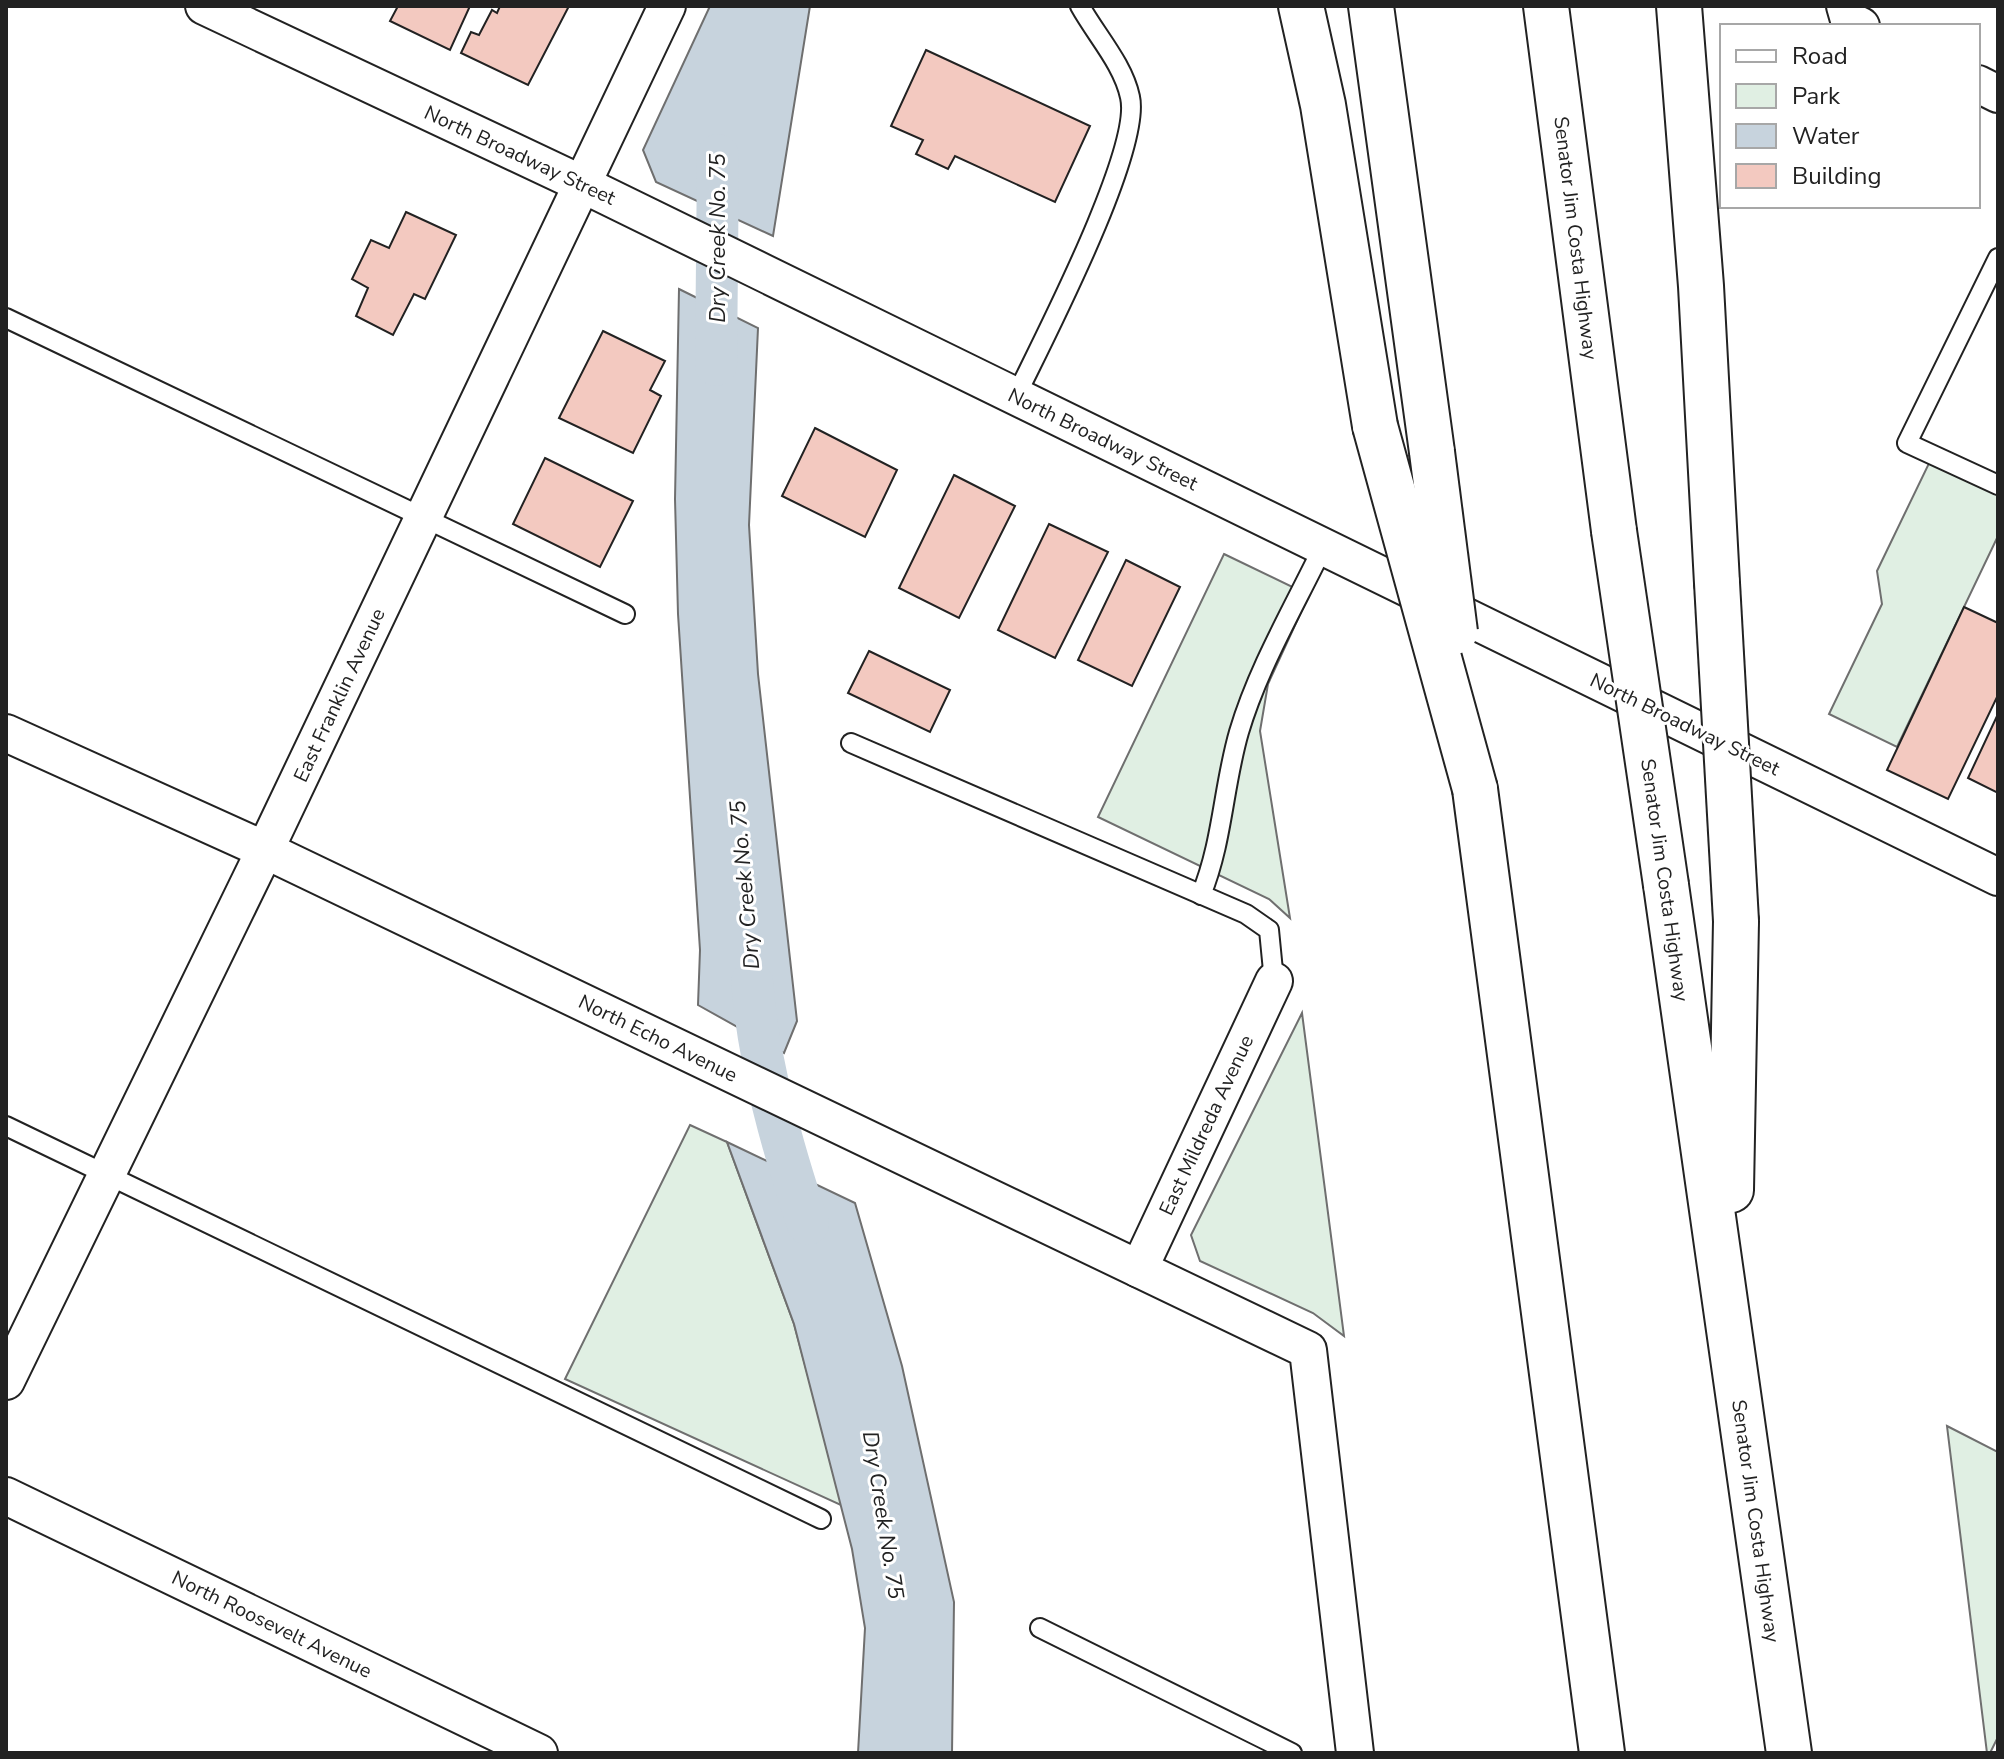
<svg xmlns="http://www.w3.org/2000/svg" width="2004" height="1759" font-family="'Nunito Sans',sans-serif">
<rect width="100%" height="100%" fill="#fff"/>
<g fill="#e0efe3" stroke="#6f6f6f" stroke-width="2">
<polygon points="1933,455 1998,486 1998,536 1897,747 1829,714 1882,604 1877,571"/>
<polygon points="1224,554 1309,595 1268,684 1260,731 1290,918 1269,899 1098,817"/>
<polygon points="1302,1013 1344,1336 1313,1313 1200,1261 1191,1235"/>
<polygon points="690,1125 727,1142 794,1324 843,1506 565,1379"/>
<polygon points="1947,1426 1998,1452 1998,1737 1990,1753 1987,1753"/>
</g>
<g fill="#c7d3dd" stroke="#6f6f6f" stroke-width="2">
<polygon points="710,6 810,6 773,236 656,182 643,150"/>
<polygon points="679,289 758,328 749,525 758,674 797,1021 784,1053 698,1005 700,950 678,614 675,499"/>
<polygon points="727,1142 855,1203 902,1366 954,1602 952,1753 858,1753 865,1628 852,1549 794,1324"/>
</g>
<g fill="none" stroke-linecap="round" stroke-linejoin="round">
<g stroke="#c7d3dd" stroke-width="42">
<polyline points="716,365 718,155"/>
<path d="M752,982C759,1065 782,1146 808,1224"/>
</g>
</g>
<g fill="#f3c9c0" stroke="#222" stroke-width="2">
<polygon points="398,6 470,6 450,50 390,21"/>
<polygon points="500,6 569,6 528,85 461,53 471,32 479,35 492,10 497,13"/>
<polygon points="926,50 1090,126 1055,202 955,156 948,169 916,154 923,140 891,126"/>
<polygon points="406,212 456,235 425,299 414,294 393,335 356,316 368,288 352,279 371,240 389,248"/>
<polygon points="603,331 665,361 650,390 661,396 633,453 559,418"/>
<polygon points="815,428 897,470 865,537 782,496"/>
<polygon points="545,458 633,501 600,567 513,524"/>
<polygon points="954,475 1015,506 959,618 899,588"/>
<polygon points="1049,524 1108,552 1055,658 998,630"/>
<polygon points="1126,560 1180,587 1132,686 1078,660"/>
<polygon points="1964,607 1998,623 1998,695 1948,799 1887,770"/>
<polygon points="869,651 950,690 930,732 848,693"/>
<polygon points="1998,714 1998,793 1968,778"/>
</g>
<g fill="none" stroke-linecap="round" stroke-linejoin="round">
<defs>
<g id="service">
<polyline points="1998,258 1907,443 1998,485"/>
<polyline points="6,318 625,614"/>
<path d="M1016,396C1043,340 1142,150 1130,97C1123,64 1096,35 1080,6"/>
<polyline points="851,743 1246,914 1269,930 1274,981"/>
<path d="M1201,895C1223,841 1223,787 1239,732C1258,668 1294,607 1323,547"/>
<polyline points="6,1126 821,1519"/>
<polyline points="1040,1628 1292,1753"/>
</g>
<g id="minor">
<polyline points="204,6 584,185 1998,877"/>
<polyline points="1845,6 1849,20 1861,26"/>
<polyline points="1978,84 1998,94"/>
<polyline points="6,733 265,850 1308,1350 1355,1753"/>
<polyline points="1139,1269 1274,981"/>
<polyline points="6,1381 265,850 667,6"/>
<polyline points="6,1496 539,1753"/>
</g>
<g id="motorway">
<polyline points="1301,6 1323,105 1375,426"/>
<polyline points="1371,6 1432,452"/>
<polyline points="1546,6 1614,531"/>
<polyline points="1679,6 1701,286 1717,583"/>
<polyline points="1475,789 1602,1753"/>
<polyline points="1666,885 1789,1753"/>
<polyline points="1731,1190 1736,921"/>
</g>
</defs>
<use href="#service" stroke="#222" stroke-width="22"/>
<use href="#minor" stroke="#222" stroke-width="40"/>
<use href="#motorway" stroke="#222" stroke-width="48"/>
<use href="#service" stroke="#fff" stroke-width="18"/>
<use href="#minor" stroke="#fff" stroke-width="36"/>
<use href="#motorway" stroke="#fff" stroke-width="44"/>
<defs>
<g id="motorway-bridge">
<polyline points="1375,426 1475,789"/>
<polyline points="1432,452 1455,632"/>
<polyline points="1614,531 1666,885"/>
<polyline points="1717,583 1736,921"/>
</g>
</defs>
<use href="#motorway-bridge" stroke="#222" stroke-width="48" stroke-linecap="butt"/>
<use href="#motorway-bridge" stroke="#fff" stroke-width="44"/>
</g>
<g text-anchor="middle" stroke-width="6" stroke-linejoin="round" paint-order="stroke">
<g font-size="20" fill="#222" stroke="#fff">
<text transform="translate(520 155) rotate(25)" y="7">North Broadway Street</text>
<text transform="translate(1576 238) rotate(83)" y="7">Senator Jim Costa Highway</text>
<text transform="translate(1103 439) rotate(26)" y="7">North Broadway Street</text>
<text transform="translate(339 695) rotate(-65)" y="7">East Franklin Avenue</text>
<text transform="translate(1685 724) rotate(26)" y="7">North Broadway Street</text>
<text transform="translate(1665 880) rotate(82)" y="7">Senator Jim Costa Highway</text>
<text transform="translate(658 1038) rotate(26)" y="7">North Echo Avenue</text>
<text transform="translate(1206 1125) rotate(-65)" y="7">East Mildreda Avenue</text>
<text transform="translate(1756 1521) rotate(82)" y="7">Senator Jim Costa Highway</text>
<text transform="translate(272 1624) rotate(26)" y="7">North Roosevelt Avenue</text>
</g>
<g font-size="22" font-style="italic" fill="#222" stroke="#fff">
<text transform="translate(717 238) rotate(-90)" y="8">Dry Creek No. 75</text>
<text transform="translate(744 885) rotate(-95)" y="8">Dry Creek No. 75</text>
<text transform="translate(884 1515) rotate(81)" y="8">Dry Creek No. 75</text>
</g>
</g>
<rect width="2004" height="1759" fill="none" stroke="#222222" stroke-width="16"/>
<rect x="1720" y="24" width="260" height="184" fill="#ffffff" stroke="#a7a7a7" stroke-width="2"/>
<rect x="1736" y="50" width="40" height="12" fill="#ffffff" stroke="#a7a7a7" stroke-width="2"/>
<text x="1792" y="64" font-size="24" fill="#222222">Road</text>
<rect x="1736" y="84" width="40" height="24" fill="#e0efe3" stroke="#a7a7a7" stroke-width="2"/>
<text x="1792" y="104" font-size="24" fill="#222222">Park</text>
<rect x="1736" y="124" width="40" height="24" fill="#c7d3dd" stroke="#a7a7a7" stroke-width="2"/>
<text x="1792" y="144" font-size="24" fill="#222222">Water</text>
<rect x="1736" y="164" width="40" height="24" fill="#f3c9c0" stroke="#a7a7a7" stroke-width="2"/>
<text x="1792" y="184" font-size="24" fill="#222222">Building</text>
</svg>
